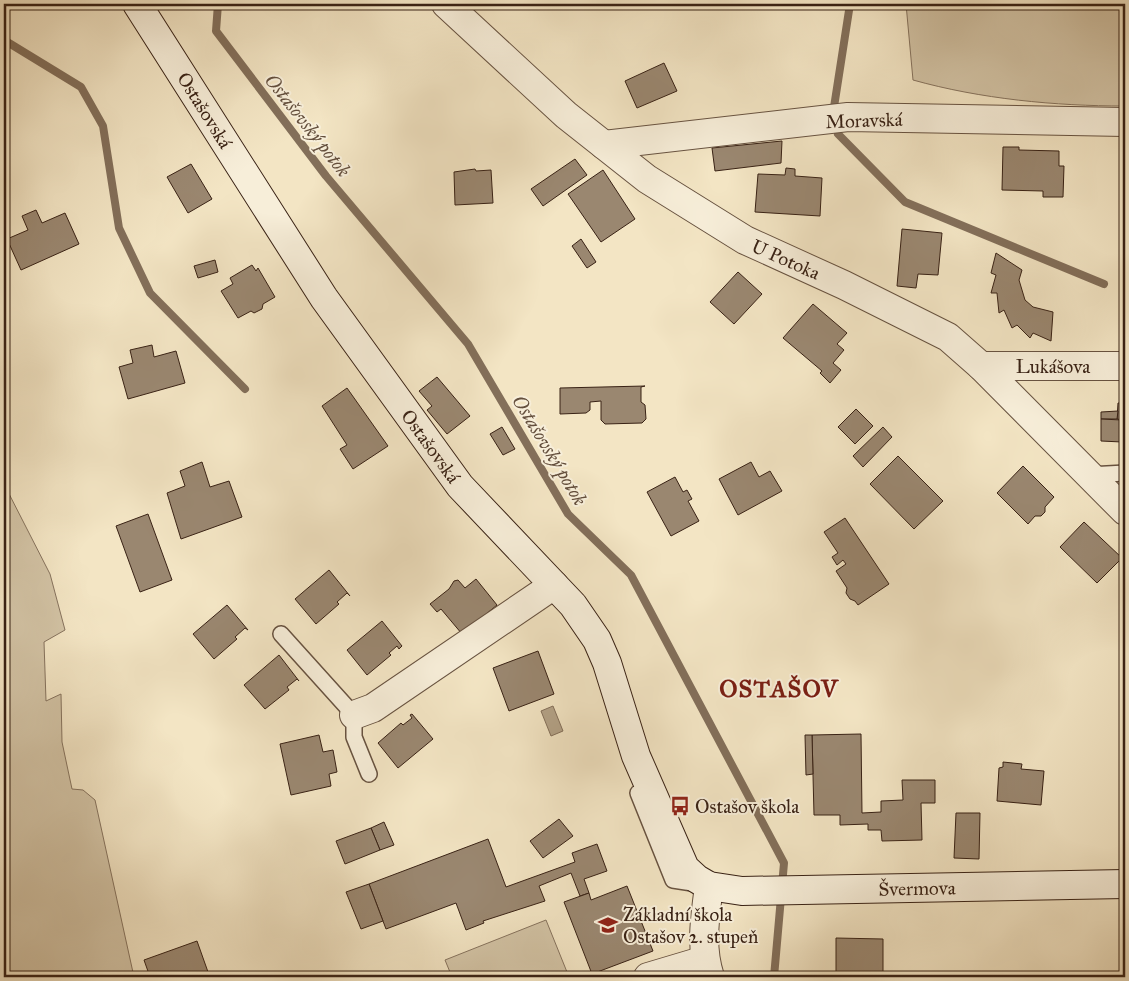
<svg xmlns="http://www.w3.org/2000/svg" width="1129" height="981" font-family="'IM FELL Great Primer',serif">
<rect width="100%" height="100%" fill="#f3e5c4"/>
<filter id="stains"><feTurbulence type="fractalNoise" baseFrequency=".004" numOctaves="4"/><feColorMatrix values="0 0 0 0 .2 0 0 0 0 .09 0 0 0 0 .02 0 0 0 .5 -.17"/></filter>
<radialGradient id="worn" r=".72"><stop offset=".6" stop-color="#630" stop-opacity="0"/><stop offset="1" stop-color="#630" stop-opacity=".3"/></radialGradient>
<g fill="#d3c4a6" stroke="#86735e">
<path d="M906,4H1125V106C1055,106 981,99 913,80Z"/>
<polygon points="4,484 50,574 65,630 44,642 46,701 61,694 62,742 72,789 83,790 95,800 134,977 4,977"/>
<polygon points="546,920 569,977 452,977 445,960"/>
</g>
<polygon fill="#b4a388" stroke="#836f5a" points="553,706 563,731 551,736 541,711"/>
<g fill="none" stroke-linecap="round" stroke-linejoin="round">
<g stroke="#836f5a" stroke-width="8">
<polyline points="218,4 216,31 326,176 468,344 568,514 631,575 784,863 774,977"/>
<polyline points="4,40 81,87 103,126 119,228 150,293 245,389"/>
<polyline points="834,107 850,4"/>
<polyline points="838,134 905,202 1104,284"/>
</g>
</g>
<g fill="#9a8770" stroke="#392215">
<polygon points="307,4 332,4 332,5 308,8"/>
<polygon points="664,63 677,91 637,108 625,81"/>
<polygon points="782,141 781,163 715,171 712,148"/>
<polygon points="1003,147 1019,147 1019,150 1059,151 1059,166 1064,166 1063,197 1043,197 1043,191 1002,190"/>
<polygon points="575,159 587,175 543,206 531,189"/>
<polygon points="191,164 212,199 188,213 167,177"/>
<polygon points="786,168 795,169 795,176 822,178 820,216 755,212 758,174 785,175"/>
<polygon points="475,169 476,171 491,170 493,203 455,205 454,172"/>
<polygon points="603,170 635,219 601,242 568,194"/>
<polygon points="36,210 42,223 65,213 79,244 21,270 7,239 28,230 22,216"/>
<polygon points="902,229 942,233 938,275 918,274 916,288 897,286"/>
<polygon points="581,239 596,262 587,268 572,246"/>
<polygon points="996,253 1022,270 1019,280 1025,300 1033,307 1053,312 1051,341 1033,333 1030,338 1017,325 1012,328 1004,310 999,313 997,293 991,293 996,275 991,273"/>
<polygon points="215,260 218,272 198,278 194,266"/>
<polygon points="252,265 256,271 258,268 275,297 263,304 262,309 254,313 251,311 238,318 221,291 233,284 230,278"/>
<polygon points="738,272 762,294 734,324 710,302"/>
<polygon points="813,304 847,333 837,344 844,350 833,363 841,370 830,383 820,373 822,371 783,338"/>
<polygon points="152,345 154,357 176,351 185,383 128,399 119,367 133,363 130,350"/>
<polygon points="437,377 470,416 447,434 427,410 432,406 419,391"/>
<polygon points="645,386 641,387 641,402 645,405 646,419 642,423 605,424 601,420 601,401 590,402 590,410 586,413 560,414 560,388"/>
<polygon points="347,388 388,446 353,469 340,449 347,445 322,406"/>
<polygon points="1123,395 1125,395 1125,437 1121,437"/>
<polygon points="1118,403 1123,403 1122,420 1117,419"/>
<polygon points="856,409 873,426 855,444 838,427"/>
<polygon points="1118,411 1117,419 1101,419 1101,412"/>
<polygon points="1101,419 1122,420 1122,442 1101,441"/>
<polygon points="502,427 515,449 503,455 490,434"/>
<polygon points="883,427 892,437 863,467 853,456"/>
<polygon points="898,456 943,501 914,529 870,484"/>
<polygon points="202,462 210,487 229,481 242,517 181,539 167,493 185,486 180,471"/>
<polygon points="751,462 759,477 770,471 782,491 738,515 719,479"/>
<polygon points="1023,466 1054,497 1045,507 1045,512 1041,516 1035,516 1028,524 997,493"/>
<polygon points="675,477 683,492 687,490 692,499 688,501 699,521 671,536 647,492"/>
<polygon points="148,514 172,580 140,592 116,526"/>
<polygon points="845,518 889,584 858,605 855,601 850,599 846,593 847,588 836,571 846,564 843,560 837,565 832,557 838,553 824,532"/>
<polygon points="1084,522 1122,558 1097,583 1060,547"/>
<polygon points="329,570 350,596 347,593 337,602 339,604 316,624 295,599"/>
<polygon points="476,579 497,605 462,634 441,609 437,612 430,604 449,589 454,581 458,580 465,588"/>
<polygon points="227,605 248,630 245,628 235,637 237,639 214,659 193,634"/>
<polygon points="382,621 402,646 399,649 397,646 389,653 391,655 367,675 347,650"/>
<polygon points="538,651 554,694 509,711 493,668"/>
<polygon points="279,655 299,681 297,679 287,687 289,690 265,709 244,685"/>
<polygon points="412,714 433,739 398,768 378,743 401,723 403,725 412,718 410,715"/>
<polygon points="861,734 862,813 881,812 881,801 903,800 902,780 935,780 935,803 921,803 922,840 882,841 881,830 868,830 868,824 840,825 840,815 814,815 812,735"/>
<polygon points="319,735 323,752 333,750 337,772 329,774 331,786 291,795 280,744"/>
<polygon points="805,735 812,735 813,774 806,775"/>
<polygon points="1003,762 1022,764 1021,769 1044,771 1041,805 997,801 999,768 1003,767"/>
<polygon points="956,813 980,813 979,859 954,858"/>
<polygon points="559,819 573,836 543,858 530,841"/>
<polygon points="384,822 394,845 380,850 371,828"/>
<polygon points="371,828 380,850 345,864 336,841"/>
<polygon points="488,839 506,887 575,862 572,853 597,844 607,871 584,879 589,893 580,896 571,873 539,886 545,901 483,921 484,923 466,930 456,903 386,929 369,884"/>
<polygon points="369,884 383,921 361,929 346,892"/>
<polygon points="627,886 653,951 592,974 564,902 589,893 591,900"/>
<polygon points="836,938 883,939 883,977 836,977"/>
<polygon points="197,941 208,972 193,977 150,977 144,960"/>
</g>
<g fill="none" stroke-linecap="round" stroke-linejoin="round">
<defs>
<g id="lane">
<polyline points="1089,475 1125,473"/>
<polyline points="281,634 354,715 354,737 369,774"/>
<polyline points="638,793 673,880 699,884"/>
</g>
<g id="street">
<polyline points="446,4 566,115 647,179 745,240 844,285 948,337 981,366 1125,511"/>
<polyline points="604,145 848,117 1125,122"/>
<polyline points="981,366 1125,366"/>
<polyline points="354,715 373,708 554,585"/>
<path d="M709,886C705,918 700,946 710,977"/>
<polyline points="648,977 705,960"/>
</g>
<polyline id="secondary" points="137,4 324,298 460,486 573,605 597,640 607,663 636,756 685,868 697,879 709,886 742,891 1125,884"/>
</defs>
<use href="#lane" stroke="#685341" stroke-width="18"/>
<use href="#street" stroke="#685341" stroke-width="30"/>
<use href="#secondary" stroke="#392215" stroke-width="30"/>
<use href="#lane" stroke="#f7eed9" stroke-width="15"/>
<use href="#street" stroke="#f7eed9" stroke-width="28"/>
<use href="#secondary" stroke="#f7eed9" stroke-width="28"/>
</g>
<defs>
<symbol id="bus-bare" viewBox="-9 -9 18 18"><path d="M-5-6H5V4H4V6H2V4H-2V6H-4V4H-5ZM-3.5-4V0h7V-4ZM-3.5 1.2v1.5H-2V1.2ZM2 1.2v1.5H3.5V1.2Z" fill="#8f2418" stroke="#f7eed9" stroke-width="2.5" paint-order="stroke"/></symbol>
<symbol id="school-bare" viewBox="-9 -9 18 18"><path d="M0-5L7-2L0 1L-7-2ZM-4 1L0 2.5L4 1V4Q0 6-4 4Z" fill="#8f2418" stroke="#f7eed9" stroke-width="2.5" paint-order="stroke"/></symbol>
</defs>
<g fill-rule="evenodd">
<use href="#bus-bare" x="666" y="792" width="28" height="28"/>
<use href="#school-bare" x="594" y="911" width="28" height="28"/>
</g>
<g text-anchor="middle" stroke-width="4" stroke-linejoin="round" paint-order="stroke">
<g font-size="19" fill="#392215" stroke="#f7eed9">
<text transform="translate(205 110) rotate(58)" y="7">Ostašovská</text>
<text transform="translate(864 120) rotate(-2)" y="7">Moravská</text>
<text transform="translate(786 259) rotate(24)" y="7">U Potoka</text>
<text x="1053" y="373">Lukášova</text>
<text transform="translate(431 446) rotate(54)" y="7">Ostašovská</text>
<text transform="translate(917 888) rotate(-1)" y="7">Švermova</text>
</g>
<g font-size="19" fill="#392215" stroke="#f7eed9" text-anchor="start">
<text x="695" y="813">Ostašov škola</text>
<text x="623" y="921">Základní škola<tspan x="623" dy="22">Ostašov 2. stupeň</tspan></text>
</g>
<g font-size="20" font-style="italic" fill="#644f3d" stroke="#f7eed9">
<text transform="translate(308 125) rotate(52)" y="7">Ostašovský potok</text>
<text transform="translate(550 450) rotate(59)" y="7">Ostašovský potok</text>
</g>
<g font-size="24" font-weight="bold" letter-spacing="1" fill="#7a1f14" stroke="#f7eed9">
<text x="779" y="697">OSTAŠOV</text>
</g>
</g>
<rect width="1129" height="981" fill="none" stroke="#f3e5c4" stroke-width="20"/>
<rect x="5" y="5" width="1119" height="971" fill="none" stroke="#392215" stroke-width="2.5"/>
<rect x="10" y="10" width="1109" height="961" fill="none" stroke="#392215"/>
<rect width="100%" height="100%" filter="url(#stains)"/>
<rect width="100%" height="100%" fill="url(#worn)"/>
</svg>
